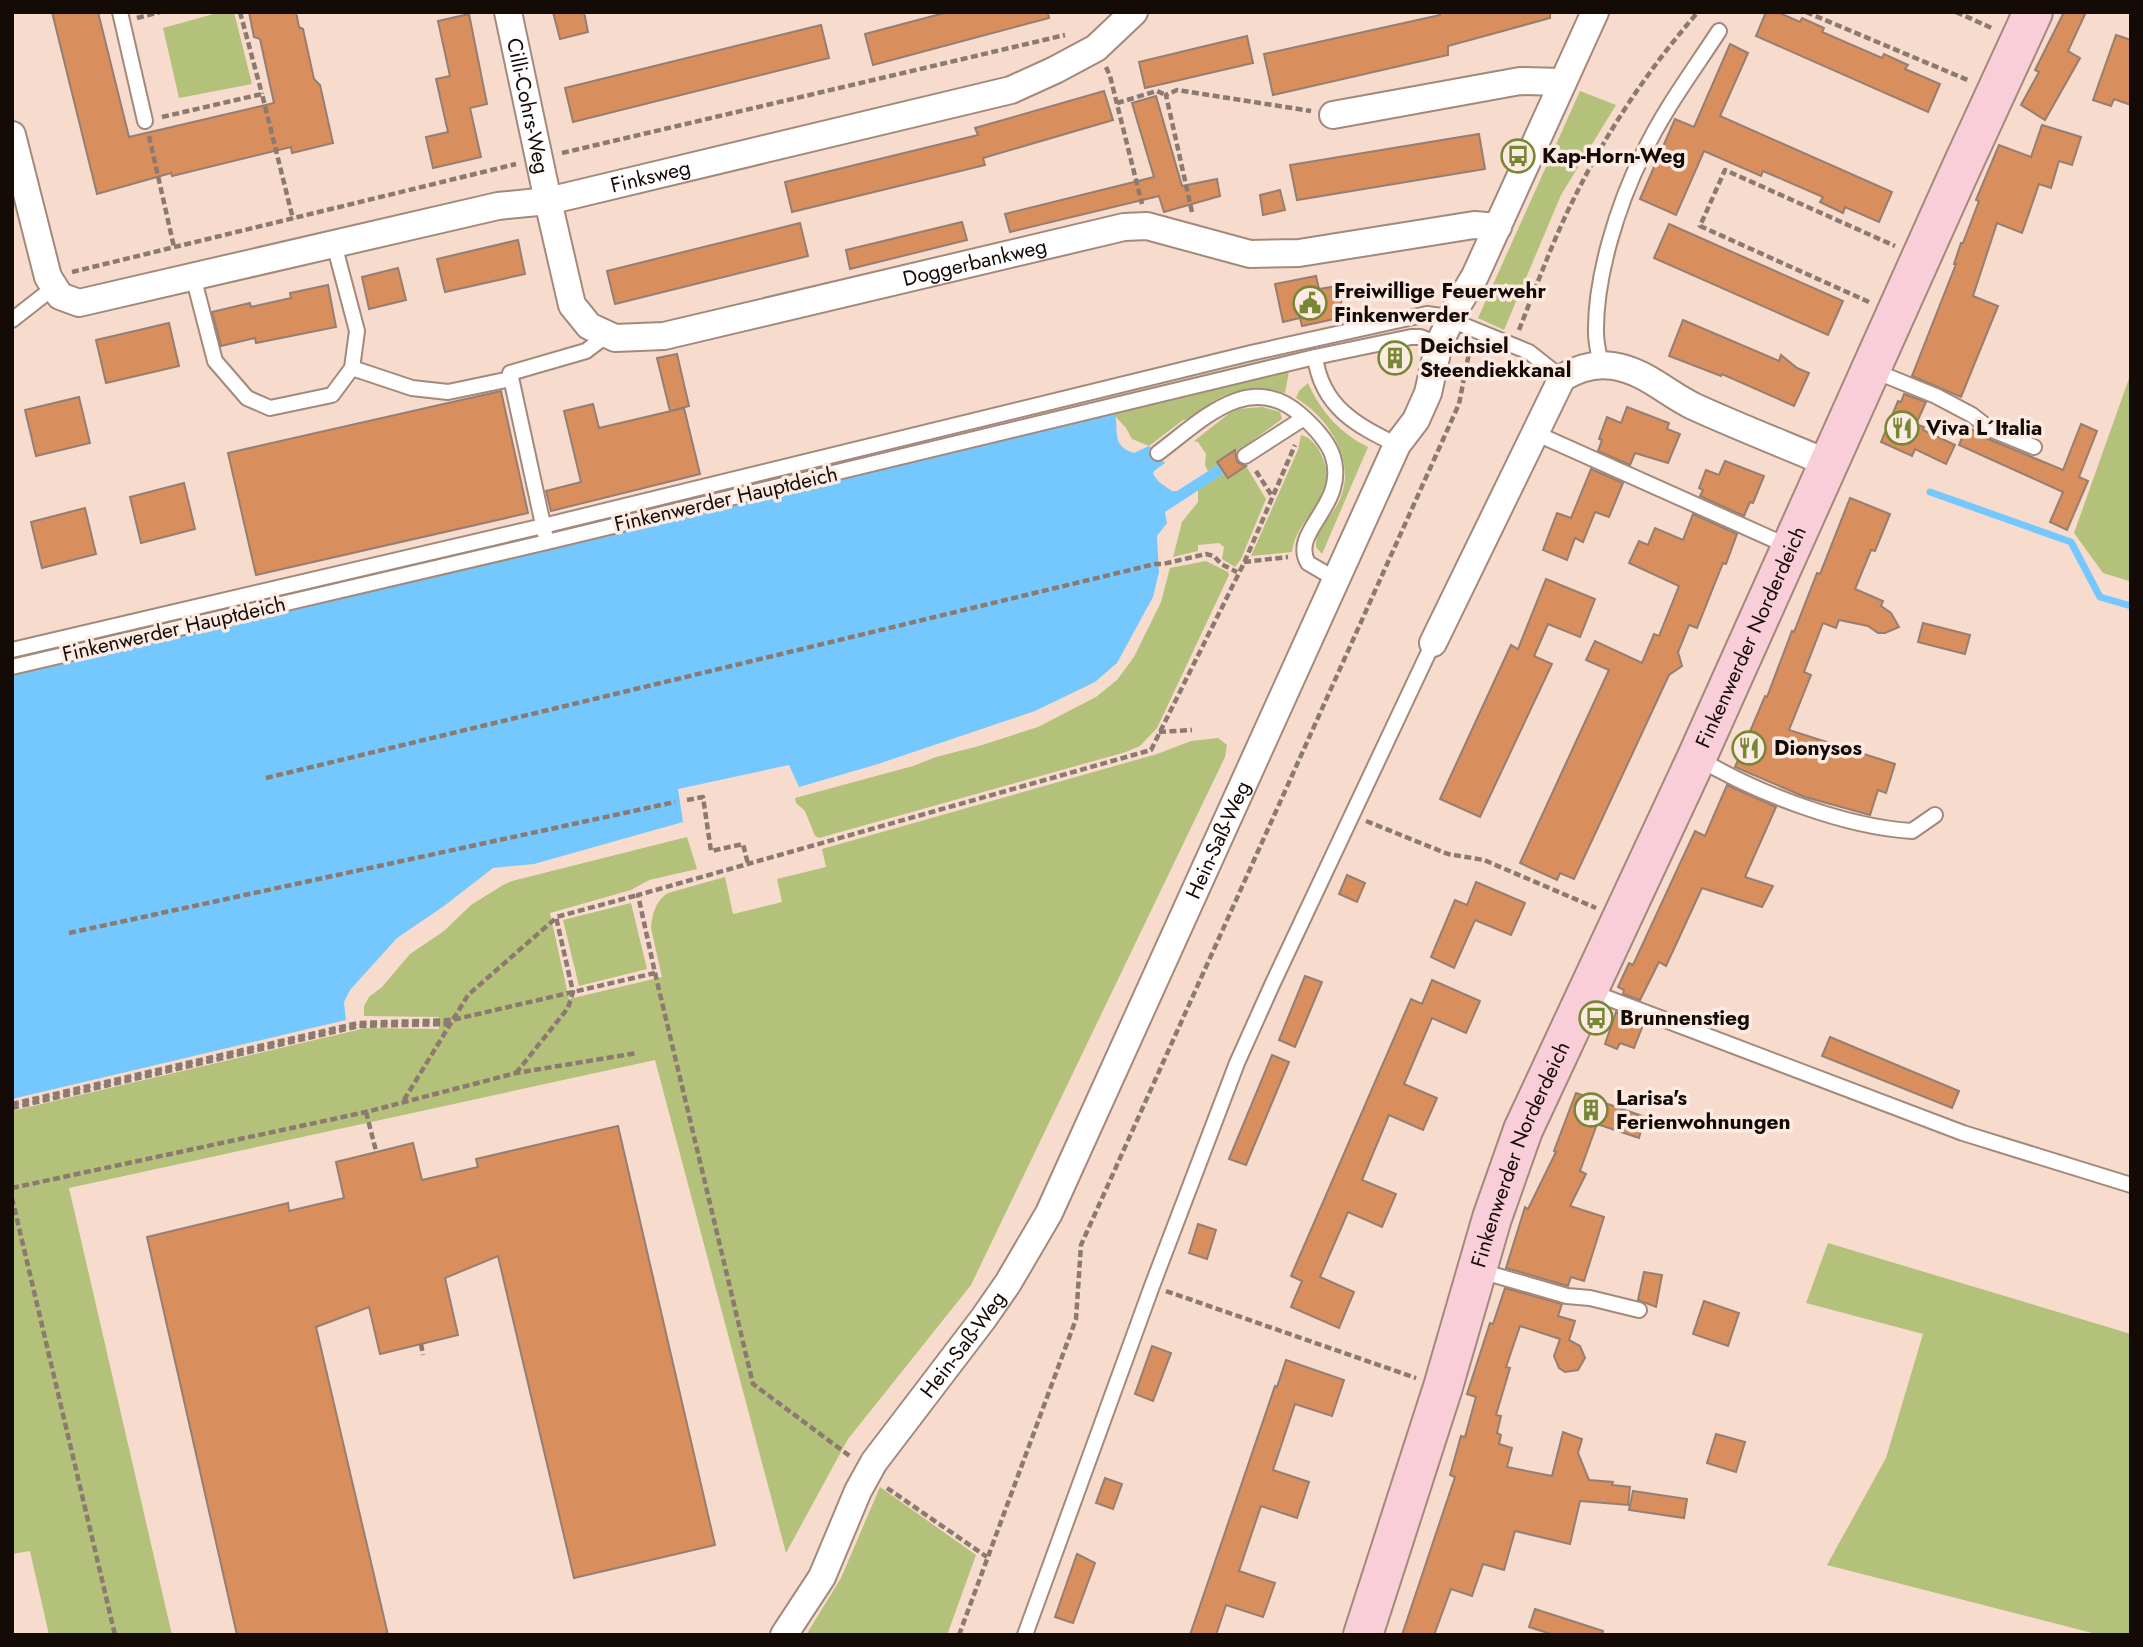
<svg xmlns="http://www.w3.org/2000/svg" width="2143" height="1647" font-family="Jost,sans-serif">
<rect width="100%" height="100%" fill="#f7dbcd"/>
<g fill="#b4c17a">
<polygon points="221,12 234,12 252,84 179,98 163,28"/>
<polygon points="1580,91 1616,105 1561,195 1504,330 1478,318"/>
<path d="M1289,371L1285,393C1257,385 1230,388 1206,406C1198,411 1192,419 1183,420L1149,446L1132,439L1126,428L1115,416V413Z"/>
<polygon points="2131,373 2131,570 2129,581 2103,573 2074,533"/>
<path d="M1308,383C1321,412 1340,433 1368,447L1322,554L1316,547C1314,529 1334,515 1340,499C1357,461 1328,417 1296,398L1299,391Z"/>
<polygon points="1262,407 1280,412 1282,419 1237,452 1235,450 1218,462 1219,464 1208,471 1205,465 1206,454 1198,442 1194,441 1231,412 1238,409"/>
<path d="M1301,435C1311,438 1316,444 1321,454C1342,497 1296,515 1292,552L1251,556L1298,450Z"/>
<polygon points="1246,466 1266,499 1241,559 1235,567 1222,559 1224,547 1219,543 1198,545 1198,551 1173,557 1182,522 1198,502 1198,490 1225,473 1229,478"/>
<polygon points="1206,561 1228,572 1229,575 1157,728 1140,746 1126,752 819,838 815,836 805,811 796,803 795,798 913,766 936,757 979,746 1038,727 1096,697 1117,680 1134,657 1161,602 1170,568"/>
<path d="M1218,738L1227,745L1225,757L971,1285L848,1439L786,1553L655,1060L69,1188L172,1635H49L30,1551L12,1554V1111L353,1031L365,1028L439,1029V1017L364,1016V1006L369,997L382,987L410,954L444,931L471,905L503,885L512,881L687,837L697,869L649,880L631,890L550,913L569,999L662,977L651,928C652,915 655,901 668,893L725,877L733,914L782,902L777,879L826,867L822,849L1157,754L1191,741Z"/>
<polygon points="631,903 647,969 579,986 563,920"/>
<polygon points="1828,1243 2131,1334 2131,1635 2100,1635 1827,1565 1886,1458 1923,1334 1806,1303"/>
<polygon points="880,1487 976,1555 947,1635 806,1635 841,1578"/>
</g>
<path fill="#75c8fe" d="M1115,413C1119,431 1111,446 1134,453L1149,446L1165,463L1154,471L1153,474L1159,482L1172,491H1177L1219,464L1225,473L1165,512L1167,523L1157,536L1159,572L1153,597L1117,663L1095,682L1035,711L878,764L799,787L789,765L678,789L683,822L534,864L493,868L444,906L397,938L350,990L344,1002L346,1020L12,1099V676Z"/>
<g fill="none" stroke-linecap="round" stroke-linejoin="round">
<polyline stroke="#75c8fe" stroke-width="7" points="1930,492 2071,542 2100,597 2131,606"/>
</g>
<g fill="#d98e5e" stroke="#967e70" stroke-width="2">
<polygon points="52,12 98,12 129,137 274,103 260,39 254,37 249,12 296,12 299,27 303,29 314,79 320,85 333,143 292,153 291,147 172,176 171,173 97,194"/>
<polygon points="553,12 584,12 588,32 560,39"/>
<polygon points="948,12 1048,12 1049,18 873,65 865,34"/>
<polygon points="1439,12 1550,12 1550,18 1448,46 1448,55 1273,95 1264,54 1440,15"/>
<polygon points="1766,12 1777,12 1800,22 1802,18 1824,28 1822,32 1882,58 1884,54 1908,65 1905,69 1940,84 1928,112 1756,36"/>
<polygon points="2064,12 2086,12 2068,51 2080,58 2045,120 2021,105 2039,72 2035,70"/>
<polygon points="469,14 487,104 470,108 481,157 433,168 426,137 448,132 436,79 450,76 438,21"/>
<polygon points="821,25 829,58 573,122 565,88"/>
<polygon points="2116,35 2131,40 2131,105 2114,99 2111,106 2093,100"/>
<polygon points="1247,36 1253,63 1145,88 1139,62"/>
<polygon points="1730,44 1748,53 1720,116 1892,192 1879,222 1845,207 1843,213 1820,202 1823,197 1763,171 1761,176 1704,151 1676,215 1640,199 1675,119 1694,127"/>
<polygon points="1104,91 1113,120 983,158 985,165 792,212 785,182 978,135 975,128"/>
<polygon points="1156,96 1182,186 1217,179 1220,196 1164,212 1159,196 1010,232 1005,214 1154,177 1132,103"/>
<polygon points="2042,125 2081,137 2072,165 2059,161 2051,188 2039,184 2022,233 1997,223 1973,296 1998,306 1961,397 1912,376 1956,264 1954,264 1961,243 1963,243 1979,201 1976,200 1999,145 2031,157"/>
<polygon points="1479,134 1485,169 1297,200 1290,165"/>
<polygon points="1280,190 1285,210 1263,215 1260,195"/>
<polygon points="962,222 967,240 850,269 846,250"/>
<polygon points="800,223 808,256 615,304 607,271"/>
<polygon points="1669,224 1843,301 1828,335 1654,258"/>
<polygon points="518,240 525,274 445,292 437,259"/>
<polygon points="398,268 406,300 369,309 362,277"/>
<polygon points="1316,276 1319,289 1338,286 1344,317 1302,326 1300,318 1283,322 1275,284"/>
<polygon points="328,285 336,327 256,343 255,338 221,346 212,312 250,303 251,307 291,298 290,293"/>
<polygon points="1683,320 1779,361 1781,355 1797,368 1809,373 1794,406 1722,374 1721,376 1669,356"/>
<polygon points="169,323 179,366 106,383 96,340"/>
<polygon points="1401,349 1404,350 1405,365 1389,364 1385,352"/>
<polygon points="677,354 689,406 670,411 657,358"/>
<polygon points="501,391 528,513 256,575 228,453"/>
<polygon points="1904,394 1926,402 1916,424 1924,427 1923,430 1955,445 1946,464 1915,449 1912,456 1881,442 1898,401 1901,402"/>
<polygon points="79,397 90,443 36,456 25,410"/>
<polygon points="593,404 599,428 684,408 700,474 551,511 546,491 581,482 564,411"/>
<polygon points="1627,407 1669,423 1667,429 1680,434 1668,463 1635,453 1630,465 1598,451 1602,440 1599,439 1607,417 1621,423"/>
<polygon points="2081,424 2097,431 2079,477 2088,481 2067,530 2050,522 2063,492 1959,445 1967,426 1986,438 2063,470"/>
<polygon points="1235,450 1237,462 1246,466 1228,478 1217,462"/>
<polygon points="1725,461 1764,476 1753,503 1750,502 1744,516 1700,496 1703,490 1699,488 1706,470 1719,475"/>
<polygon points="1591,469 1623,483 1609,517 1595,512 1583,542 1575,538 1567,560 1543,550 1557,513 1571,518"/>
<polygon points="184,483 195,529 141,543 130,497"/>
<polygon points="1850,498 1890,514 1875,551 1871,550 1855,589 1883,601 1881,606 1891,613 1899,627 1885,633 1878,633 1868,626 1839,620 1836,628 1823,623 1804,672 1811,675 1789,730 1895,764 1886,793 1878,790 1870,815 1805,797 1735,767 1765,696 1767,697 1792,631 1794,632 1817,573 1820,574"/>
<polygon points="85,508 96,554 42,568 31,522"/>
<polygon points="1693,514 1737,534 1726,564 1723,563 1697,628 1689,625 1678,652 1682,666 1669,675 1574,879 1560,873 1557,880 1520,863 1609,670 1586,660 1595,641 1642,663 1654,634 1659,636 1679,586 1629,563 1639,541 1648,545 1655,528 1683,540"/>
<polygon points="1546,579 1595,599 1580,637 1548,624 1534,656 1552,664 1480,817 1440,799 1511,645 1518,649"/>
<polygon points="1923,623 1970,635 1965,654 1918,642"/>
<polygon points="1727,785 1776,807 1745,877 1773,886 1762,907 1702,888 1666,966 1659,962 1640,1000 1623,994 1624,990 1618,987 1629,963 1633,965 1695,831 1705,836"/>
<polygon points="1347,875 1365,883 1357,902 1339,894"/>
<polygon points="1476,882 1525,903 1511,935 1475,920 1454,968 1431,957 1455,900 1467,905"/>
<polygon points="1305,976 1322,982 1295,1047 1279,1040"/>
<polygon points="1432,980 1480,1001 1466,1033 1432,1018 1404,1084 1437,1098 1423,1130 1389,1115 1362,1180 1396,1194 1382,1227 1348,1212 1320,1277 1354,1292 1339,1328 1291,1307 1302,1281 1291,1276 1411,999 1422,1004"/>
<polygon points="1616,1012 1643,1025 1634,1048 1620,1043 1617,1049 1605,1044"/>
<polygon points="1830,1037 1959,1091 1952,1108 1822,1056"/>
<polygon points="1272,1055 1289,1062 1246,1165 1229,1159"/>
<polygon points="1576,1093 1645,1117 1639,1138 1597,1124 1580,1171 1586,1174 1570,1206 1604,1217 1584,1281 1571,1277 1568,1286 1506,1268 1525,1207 1528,1209 1556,1152 1554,1151"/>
<polygon points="618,1126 715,1545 574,1578 498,1256 445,1278 458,1335 380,1354 369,1307 316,1327 388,1635 237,1635 147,1237 288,1203 289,1211 344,1198 336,1162 413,1143 422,1180 478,1167 476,1159"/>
<polygon points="1198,1224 1216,1230 1207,1259 1189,1253"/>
<polygon points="1644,1272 1662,1275 1656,1307 1638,1300"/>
<polygon points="1505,1288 1562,1304 1558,1316 1575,1321 1569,1340 1580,1346 1585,1358 1578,1370 1565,1372 1559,1368 1554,1356 1560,1339 1520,1326 1506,1367 1510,1368 1496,1415 1501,1416 1497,1433 1501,1435 1499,1444 1512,1448 1507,1467 1552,1476 1563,1432 1582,1439 1578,1453 1589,1480 1613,1482 1612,1485 1630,1487 1628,1505 1580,1501 1570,1544 1515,1531 1504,1570 1483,1564 1472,1596 1451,1589 1434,1635 1402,1635 1455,1477 1450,1475 1461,1436 1465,1437 1476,1397 1467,1394 1490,1323 1493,1324"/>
<polygon points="1704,1301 1739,1313 1728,1346 1693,1334"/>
<polygon points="1152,1346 1171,1353 1153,1401 1135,1394"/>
<polygon points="1286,1360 1344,1380 1332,1416 1295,1404 1273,1470 1309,1482 1297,1518 1261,1506 1239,1571 1275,1583 1263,1617 1226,1605 1216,1635 1190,1635 1275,1386 1277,1387"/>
<polygon points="1716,1434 1745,1442 1736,1472 1707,1463"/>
<polygon points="1105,1478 1122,1484 1113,1509 1096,1503"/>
<polygon points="1633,1491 1687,1499 1684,1518 1629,1510"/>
<polygon points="1077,1554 1095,1563 1073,1623 1055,1617"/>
<polygon points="1535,1609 1603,1631 1602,1635 1554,1635 1529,1627"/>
</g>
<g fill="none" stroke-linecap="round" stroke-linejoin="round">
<defs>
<g id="lane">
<polyline points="120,12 145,121"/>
<polyline points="193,276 215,361 247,398 270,408 332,395 352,368 357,331 334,244"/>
<polyline points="12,320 53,288"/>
<path d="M1315,357C1322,407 1356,425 1397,445"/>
<path d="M1601,365C1599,354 1596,344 1596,333C1595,277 1618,204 1643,154C1663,111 1693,71 1719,31"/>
<polyline points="352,368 412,388 448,392 510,379"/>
<polyline points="1872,370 1936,396 1972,415 1990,429 2034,447"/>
<polyline points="1535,433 1790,547"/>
<path d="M1158,453C1201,421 1250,368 1302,416C1314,427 1326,439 1332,454C1350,505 1289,530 1308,563L1337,580"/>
<polyline points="1245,456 1304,418"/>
<polyline points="545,534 510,373 586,351 607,335"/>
<polyline points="12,650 543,526 1251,353 1427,314 1441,316 1529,352 1562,378"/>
<polyline points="12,667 547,542 1315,357 1411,337 1420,337 1439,344"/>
<path d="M1698,758C1756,793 1845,827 1912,831L1935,815"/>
<polyline points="1589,991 1963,1133 2131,1185"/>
<polyline points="1477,1270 1567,1296 1590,1298 1639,1310"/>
<polyline points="1025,1635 1152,1286 1237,1063 1272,985 1433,643"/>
</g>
<g id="street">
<path id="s1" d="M508,12L548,201L572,305L589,326L615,338L664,336L1124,227L1147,226L1250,254L1299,253L1474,225L1498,227"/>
<polyline points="1333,115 1520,81 1563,82"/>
<path id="s2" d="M12,135L48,277L60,296L79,303L498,206L548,201L1011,90L1055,70L1096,48L1134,12"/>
<path d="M1433,643L1562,378C1578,368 1595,363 1613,366C1646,371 1667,394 1695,407C1739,427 1785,445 1830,464"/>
<path id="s3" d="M784,1635L822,1577L858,1491L874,1462L983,1319L1008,1283L1049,1213L1397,445L1416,420L1428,393L1439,344L1457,306L1475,276L1595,12"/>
</g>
<g id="secondary">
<path id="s4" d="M1363,1635L1443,1387L1492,1218L1523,1130L1697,757L1958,175L2033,12"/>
</g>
</defs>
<use href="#lane" stroke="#a3897c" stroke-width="18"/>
<use href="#street" stroke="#a3897c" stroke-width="30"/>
<use href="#secondary" stroke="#a3897c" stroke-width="42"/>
<g stroke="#8c7970" stroke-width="4.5" stroke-dasharray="7 3.5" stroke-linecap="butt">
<polyline points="240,12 262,94"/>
<polyline points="1806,12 1970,81"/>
<polyline points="1956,12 1994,29"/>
<polyline points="137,18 160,12"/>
<polyline points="1106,67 1110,76 1142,204"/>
<polyline points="1117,103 1157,91 1166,95"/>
<polyline points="162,117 262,94 293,219"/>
<polyline points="149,136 174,247"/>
<polyline points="562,153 1065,35"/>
<polyline points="1192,212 1166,95 1177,90 1311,111"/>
<polyline points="72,272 516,164"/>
<polyline points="1869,302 1700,226 1725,170 1895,246"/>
<path d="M1519,330C1534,292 1548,254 1565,217C1600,142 1644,74 1698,12"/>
<polyline points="1256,471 1272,496"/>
<polyline points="1244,562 1288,557"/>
<polyline points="1159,732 1192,730"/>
<polyline points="266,778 1155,564 1163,564 1206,554 1214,556 1221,564 1237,572"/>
<polyline points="687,800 703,797 711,851 743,844 748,864"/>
<polyline points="1366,821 1448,854 1484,860 1596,908"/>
<polyline points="69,933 675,802"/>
<polyline points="655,973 753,1384 851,1457"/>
<polyline points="516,1073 568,1008 573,992 556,917 638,895"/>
<polyline points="404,1100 468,995 556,918"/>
<polyline points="12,1104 358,1023 452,1020 655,973 638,895 1151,750 1244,563 1295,445"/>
<polyline points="12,1108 359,1026 450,1024"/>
<polyline points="366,1112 376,1151"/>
<polyline points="12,1188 366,1112 516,1073 637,1053"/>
<polyline points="12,1198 115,1635"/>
<polyline points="1166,1291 1416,1378"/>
<polyline points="421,1344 423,1355"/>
<polyline points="887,1488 987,1557"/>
<polyline points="959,1635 1076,1319 1081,1245 1459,404 1470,348"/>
</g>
<use href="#lane" stroke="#fff" stroke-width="14"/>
<use href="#street" stroke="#fff" stroke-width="26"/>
<use href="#secondary" stroke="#f9ced8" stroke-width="38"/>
</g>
<defs>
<symbol id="bus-ring" viewBox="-11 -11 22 22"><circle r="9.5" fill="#fcebe2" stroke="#778735" stroke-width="1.5"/><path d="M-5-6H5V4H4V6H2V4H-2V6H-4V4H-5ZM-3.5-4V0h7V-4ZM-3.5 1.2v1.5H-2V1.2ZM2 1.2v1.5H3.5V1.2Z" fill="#778735"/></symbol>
<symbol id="civic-ring" viewBox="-11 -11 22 22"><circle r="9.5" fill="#fcebe2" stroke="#778735" stroke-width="1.5"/><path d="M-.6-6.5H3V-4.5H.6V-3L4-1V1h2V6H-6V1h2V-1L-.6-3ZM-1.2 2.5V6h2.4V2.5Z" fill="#778735"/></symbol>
<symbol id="building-ring" viewBox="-11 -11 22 22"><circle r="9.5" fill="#fcebe2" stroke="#778735" stroke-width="1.5"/><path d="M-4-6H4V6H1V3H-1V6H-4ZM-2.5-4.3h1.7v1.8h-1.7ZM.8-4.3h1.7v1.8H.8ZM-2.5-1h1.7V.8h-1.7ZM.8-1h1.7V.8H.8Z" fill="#778735"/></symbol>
<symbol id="restaurant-ring" viewBox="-11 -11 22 22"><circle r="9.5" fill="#fcebe2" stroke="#778735" stroke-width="1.5"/><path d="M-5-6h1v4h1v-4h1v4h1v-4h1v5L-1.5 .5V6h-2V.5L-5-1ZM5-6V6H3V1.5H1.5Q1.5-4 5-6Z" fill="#778735"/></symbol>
</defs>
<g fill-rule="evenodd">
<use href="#bus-ring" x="1499" y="137" width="38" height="38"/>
<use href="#civic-ring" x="1291" y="284" width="38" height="38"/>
<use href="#building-ring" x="1376" y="339" width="38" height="38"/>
<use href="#restaurant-ring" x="1883" y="409" width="38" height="38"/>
<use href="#restaurant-ring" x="1730" y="729" width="38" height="38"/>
<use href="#bus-ring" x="1577" y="999" width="38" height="38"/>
<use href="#building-ring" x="1572" y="1091" width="38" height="38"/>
</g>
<g text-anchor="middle" stroke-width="7" stroke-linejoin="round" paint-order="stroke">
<g font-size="21" fill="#140b07" stroke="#fcebe2">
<text dy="7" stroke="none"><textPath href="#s1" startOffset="96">Cilli-Cohrs-Weg</textPath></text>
<text dy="7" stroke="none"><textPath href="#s2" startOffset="775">Finksweg</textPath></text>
<text dy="7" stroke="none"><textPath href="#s1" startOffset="724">Doggerbankweg</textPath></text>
<text transform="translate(726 499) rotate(-13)" y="7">Finkenwerder Hauptdeich</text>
<text transform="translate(174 629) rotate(-13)" y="7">Finkenwerder Hauptdeich</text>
<text dy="7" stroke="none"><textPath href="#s4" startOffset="1073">Finkenwerder Norderdeich</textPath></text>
<text dy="7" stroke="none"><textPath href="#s3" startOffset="910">Hein-Saß-Weg</textPath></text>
<text dy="7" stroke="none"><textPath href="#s4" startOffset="506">Finkenwerder Norderdeich</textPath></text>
<text dy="7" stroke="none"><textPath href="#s3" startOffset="343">Hein-Saß-Weg</textPath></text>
</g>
<g font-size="21" font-weight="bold" fill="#140b07" stroke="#fcebe2" text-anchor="start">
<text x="1542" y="163">Kap-Horn-Weg</text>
<text x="1334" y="298">Freiwillige Feuerwehr<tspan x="1334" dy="24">Finkenwerder</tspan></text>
<text x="1420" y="353">Deichsiel<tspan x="1420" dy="24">Steendiekkanal</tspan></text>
<text x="1926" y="435">Viva L´Italia</text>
<text x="1774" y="755">Dionysos</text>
<text x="1620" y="1025">Brunnenstieg</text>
<text x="1616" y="1105">Larisa's<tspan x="1616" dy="24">Ferienwohnungen</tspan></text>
</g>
</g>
<rect width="2143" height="1647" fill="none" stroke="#140b07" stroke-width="28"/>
</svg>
